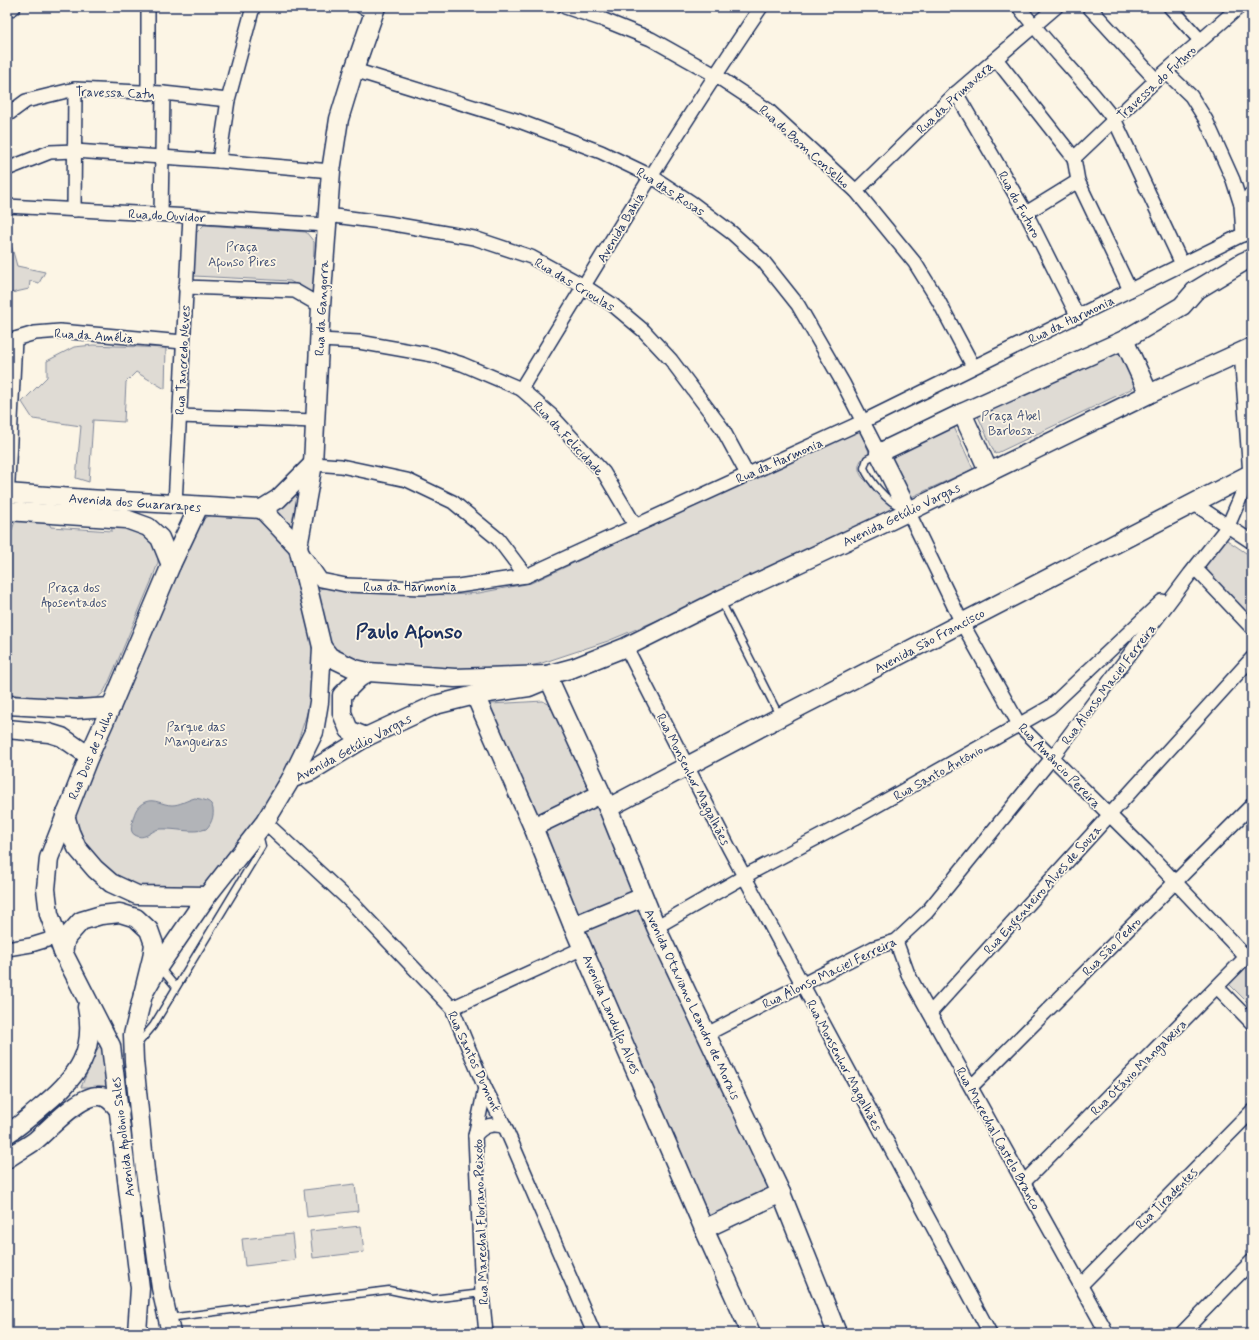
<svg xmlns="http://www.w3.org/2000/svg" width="1259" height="1340" font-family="Mynerve,sans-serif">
<rect width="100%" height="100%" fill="#fcf5e5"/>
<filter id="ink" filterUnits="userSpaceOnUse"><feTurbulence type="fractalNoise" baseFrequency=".025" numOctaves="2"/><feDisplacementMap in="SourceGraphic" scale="8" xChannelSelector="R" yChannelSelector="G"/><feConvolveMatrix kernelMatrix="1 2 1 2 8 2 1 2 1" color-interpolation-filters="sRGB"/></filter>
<g filter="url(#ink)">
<g fill="#dfdbd4" stroke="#7d8599">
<polygon points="204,225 306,232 314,242 313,294 290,281 194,276 195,234"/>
<polygon points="7,230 17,266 45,272 39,283 30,281 29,289 7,294"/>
<polygon points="93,345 166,348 165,389 136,372 126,382 124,422 93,420 89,482 76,478 81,426 33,419 22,402 47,377 47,361 74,347"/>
<polygon points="1118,353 1121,353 1135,385 1133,388 995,454 977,414"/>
<path d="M858,427L870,454C859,458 855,468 863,478L888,501L893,509L708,599L608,641L539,664L516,669L482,673L366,664L332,651L315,590L328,587L352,591L451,595L479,593L531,583L689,509Z"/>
<polygon points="954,427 973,469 907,499 888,457"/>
<polygon points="306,482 300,514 313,649 313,680 309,707 297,744 276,794 211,884 196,891 138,898 69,844 75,774 195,524 208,516 271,511"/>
<path d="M45,517L51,527L112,531L111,522L134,525L158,547V563L151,582L108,684C106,687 104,692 102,694C85,711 29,697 7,693C7,666 7,638 7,611C7,585 4,542 16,520Z"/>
<polygon points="1224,538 1252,557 1252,622 1204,568"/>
<polygon points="543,701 552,706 592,792 534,817 489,711 491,704"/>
<polygon points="599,801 634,892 576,915 539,828"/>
<polygon points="638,907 646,913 770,1192 695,1228 586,946 584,929"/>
<polygon points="1252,961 1252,1007 1229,984"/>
<polygon points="101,1045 104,1047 110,1087 106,1090 95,1087 81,1087 98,1048"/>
<polygon points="355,1184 358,1211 307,1217 304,1190"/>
<polygon points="361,1226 364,1252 313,1258 310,1231"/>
<polygon points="292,1234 295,1260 245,1266 242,1239"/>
</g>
<path fill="#b2b4b8" stroke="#767f94" d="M195,798C200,799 208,800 211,804C216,811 212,824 206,829C192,834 176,828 160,829C151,830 145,841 135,835C129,832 132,824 133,819C135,811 137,806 145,802C155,798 162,805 172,805C180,805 187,800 195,798Z"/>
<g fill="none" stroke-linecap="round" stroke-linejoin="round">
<defs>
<g id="lane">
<path d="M877,454L867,459L864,468C870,481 887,502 901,507"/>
<polyline points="721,601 779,715"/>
<polyline points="161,969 176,987"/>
<polyline points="137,1045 153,1026 262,846 259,834"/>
<polyline points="168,1318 389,1290 432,1299 482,1293"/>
</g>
<g id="street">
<polyline points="148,7 148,93"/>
<polyline points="362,7 374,11"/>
<polyline points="565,7 604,20 651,39 715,75 768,110 856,191 915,263 938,300 973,366"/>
<path d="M1019,7C1049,47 1085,81 1115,121L1182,264"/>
<polyline points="1089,7 1156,80"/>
<polyline points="1170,7 1200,40"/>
<polyline points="7,11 14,7"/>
<polyline points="996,59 1074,158 1078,181 1130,290"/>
<polyline points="354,70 519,121 601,152 651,176 692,203 732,233 763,261 798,305 843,383 879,453"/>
<polyline points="1166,72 1191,96 1206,120 1233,180 1241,205 1243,235"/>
<polyline points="956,93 1026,213 1078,317"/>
<polyline points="7,115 26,101 75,89 163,93 228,100"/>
<polyline points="1074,158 1156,80 1239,7"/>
<polyline points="219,161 228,100 253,7"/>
<polyline points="7,169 50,152 75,151 219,161 331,171"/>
<polyline points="856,191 956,93 1056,7"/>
<polyline points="1241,205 1252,193"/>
<polyline points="7,206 190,216 326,225"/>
<polyline points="74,210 75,89"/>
<polyline points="1026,213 1078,181"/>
<polyline points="161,214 163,93"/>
<polyline points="327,215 388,223 474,238 531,257 584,286 613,305 644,331 671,360 722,428 747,474"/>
<polyline points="185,287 295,291 321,306"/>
<polyline points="319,340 359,342 433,355 462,364 521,389 551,415 604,473 635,525"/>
<polyline points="7,344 15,339 35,333 60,331 183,342"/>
<path d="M521,389C599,261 676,132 761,7"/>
<polyline points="180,416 314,421"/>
<polyline points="313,464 341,466 407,480 453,502 498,539 526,576"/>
<polyline points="7,501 15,339"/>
<polyline points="1193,503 1252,542"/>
<polyline points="175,504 190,216"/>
<polyline points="908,511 962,623 1020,726 1145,850 1246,957"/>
<polyline points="303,554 321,580 346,585 421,588 458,586 526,576 862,422 1252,230"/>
<polyline points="1195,568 1252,628"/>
<polyline points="626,647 729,848 990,1333"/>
<polyline points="265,822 352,903 452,1008 485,1088 505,1127 594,1333"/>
<polyline points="656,927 754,871 855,818 1050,707 1162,601"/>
<polyline points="896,941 908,974 1107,1333"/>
<polyline points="7,949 31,945 57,937"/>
<polyline points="1217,987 1252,1023"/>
<polyline points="452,1008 583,948"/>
<polyline points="930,1013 1252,658"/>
<polyline points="707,1034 873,948 896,941 927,912 1052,758 1190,574 1228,526 1250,475 1241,352"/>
<polyline points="971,1087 1252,805"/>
<polyline points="485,1088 475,1136 482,1293 486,1333"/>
<path d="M475,1136C483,1125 493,1123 505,1127"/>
<polyline points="1024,1182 1252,951"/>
<polyline points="1081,1285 1252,1111"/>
<polyline points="1182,1333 1252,1261"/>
</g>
<g id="secondary">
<polyline points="1124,340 1149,394"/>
<polyline points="962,413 989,472"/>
<polyline points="7,493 87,499 262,509"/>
<polyline points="262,509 298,547 322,647 319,702 314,732 291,779"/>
<polyline points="262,509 278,499 313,464"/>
<polyline points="7,511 126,519 148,527 160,538 171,565"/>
<polyline points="908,511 879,453 962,413 1124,340 1182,306 1195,291 1243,262 1252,258"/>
<polyline points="298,547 313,464 321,306 331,171 339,119 354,70 376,7"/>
<polyline points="322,647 330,657 355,669 368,672 455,678 547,675 608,808 656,927 781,1193 837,1333"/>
<polyline points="475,695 533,827 573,926 704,1229 751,1333"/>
<polyline points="7,705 77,709 111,707"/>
<polyline points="7,729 49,733 62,737 89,756"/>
<polyline points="366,737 349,730 342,713 342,695 358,679 368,672"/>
<polyline points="608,808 780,717 1252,473"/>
<polyline points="65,815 70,832 77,848 95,869 111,883 137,895 207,896"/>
<polyline points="533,827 601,794"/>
<polyline points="573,926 643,897"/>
<polyline points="63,952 66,938 81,921 101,915 120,913 136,918 149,930 154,944 152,958 133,1035 134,1061 145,1171 161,1288 171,1333"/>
<polyline points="143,994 159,966 207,896 265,822 291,779 311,771 366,737 435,705 475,695 529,687 541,682 547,675 573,668 626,647 720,600 891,520 1149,394 1252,347"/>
<path d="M7,1134C21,1125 33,1114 46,1103C78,1076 96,1051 87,1007"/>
<path d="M7,1159C16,1152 27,1147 36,1140C50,1128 79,1096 98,1096C108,1095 114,1104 120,1111"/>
<polyline points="704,1229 781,1193"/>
<polyline points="137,1333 140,1288 111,1046 63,952 49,914 46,889 49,858 89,756 111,707 171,565 199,506"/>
</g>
</defs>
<use href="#lane" stroke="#1b2f5e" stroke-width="9"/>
<use href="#street" stroke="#1b2f5e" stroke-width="16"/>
<use href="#secondary" stroke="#1b2f5e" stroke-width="21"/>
<use href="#lane" stroke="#fcf5e5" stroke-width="6"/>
<use href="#street" stroke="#fcf5e5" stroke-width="13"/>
<use href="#secondary" stroke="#fcf5e5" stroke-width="18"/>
</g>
</g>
<g text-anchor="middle" stroke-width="3.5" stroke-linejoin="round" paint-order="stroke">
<g font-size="13" fill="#1b2f5e" stroke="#fcf5e5">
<text transform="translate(1156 82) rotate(-43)" y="5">Travessa do Futuro</text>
<text transform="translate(115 92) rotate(2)" y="5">Travessa Catu</text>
<text transform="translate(954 97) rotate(-43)" y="5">Rua da Primavera</text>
<text transform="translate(805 146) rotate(42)" y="5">Rua do Bom Conselho</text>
<text transform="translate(671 191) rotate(33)" y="5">Rua das Rosas</text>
<text transform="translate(1020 204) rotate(61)" y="5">Rua do Futuro</text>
<text transform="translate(167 215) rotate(3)" y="5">Rua do Ouvidor</text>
<text transform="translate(620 227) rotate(-59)" y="5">Avenida Bahia</text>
<text transform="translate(575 284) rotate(31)" y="5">Rua das Crioulas</text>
<text transform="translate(321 308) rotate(-87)" y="5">Rua da Gangorra</text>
<text transform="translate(1071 319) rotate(-26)" y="5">Rua da Harmonia</text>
<text transform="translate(94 335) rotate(4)" y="5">Rua da Amélia</text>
<text transform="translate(182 360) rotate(-87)" y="5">Rua Tancredo Neves</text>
<text transform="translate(569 438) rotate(47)" y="5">Rua da Felicidade</text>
<text transform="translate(779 460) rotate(-24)" y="5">Rua da Harmonia</text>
<text transform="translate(135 502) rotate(4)" y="5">Avenida dos Guararapes</text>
<text transform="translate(901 514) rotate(-26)" y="5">Avenida Getúlio Vargas</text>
<text x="410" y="591">Rua da Harmonia</text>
<text transform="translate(929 640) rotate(-28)" y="5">Avenida São Francisco</text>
<text transform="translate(1108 684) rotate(-53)" y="5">Rua Alonso Maciel Ferreira</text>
<text transform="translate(353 747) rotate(-28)" y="5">Avenida Getúlio Vargas</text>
<text transform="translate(90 755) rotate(-67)" y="5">Rua Dois de Julho</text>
<text transform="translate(1060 765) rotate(46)" y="5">Rua Amâncio Pereira</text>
<text transform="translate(938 772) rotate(-29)" y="5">Rua Santo Antônio</text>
<text transform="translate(694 779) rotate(63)" y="5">Rua Monsenhor Magalhães</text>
<text transform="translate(1042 889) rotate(-48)" y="5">Rua Engenheiro Alves de Souza</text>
<text transform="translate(1111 946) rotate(-45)" y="5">Rua São Pedro</text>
<text transform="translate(829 972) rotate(-26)" y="5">Rua Alonso Maciel Ferreira</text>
<text transform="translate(693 1004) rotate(65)" y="5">Avenida Otaviano Leandro de Morais</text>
<text transform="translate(612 1014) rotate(67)" y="5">Avenida Landulfo Alves</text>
<text transform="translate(475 1061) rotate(65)" y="5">Rua Santos Dumont</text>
<text transform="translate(845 1065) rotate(62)" y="5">Rua Monsenhor Magalhães</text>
<text transform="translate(1138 1067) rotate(-45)" y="5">Rua Otávio Mangabeira</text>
<text transform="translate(122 1137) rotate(-97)" y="5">Avenida Apolônio Sales</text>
<text transform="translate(999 1138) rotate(61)" y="5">Rua Marechal Castelo Branco</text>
<text transform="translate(1166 1198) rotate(-45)" y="5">Rua Tiradentes</text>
<text transform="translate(480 1222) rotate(-92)" y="5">Rua Marechal Floriano Peixoto</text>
</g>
<g font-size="13" fill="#425176" stroke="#fcf5e5">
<text x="242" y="251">Praça<tspan x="242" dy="15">Afonso Pires</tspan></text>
<text x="1011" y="420">Praça Abel<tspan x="1011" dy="15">Barbosa</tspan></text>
<text x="74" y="592">Praça dos<tspan x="74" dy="15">Aposentados</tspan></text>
<text x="196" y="731">Parque das<tspan x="196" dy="15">Mangueiras</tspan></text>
</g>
<g font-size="21" font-weight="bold" fill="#1b2f5e" stroke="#fcf5e5">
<text x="409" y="638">Paulo Afonso</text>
</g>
</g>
<rect width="1259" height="1340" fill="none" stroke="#fcf5e5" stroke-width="24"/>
<rect x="12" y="12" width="1235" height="1316" fill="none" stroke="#1b2f5e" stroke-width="1.5" filter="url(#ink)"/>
</svg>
